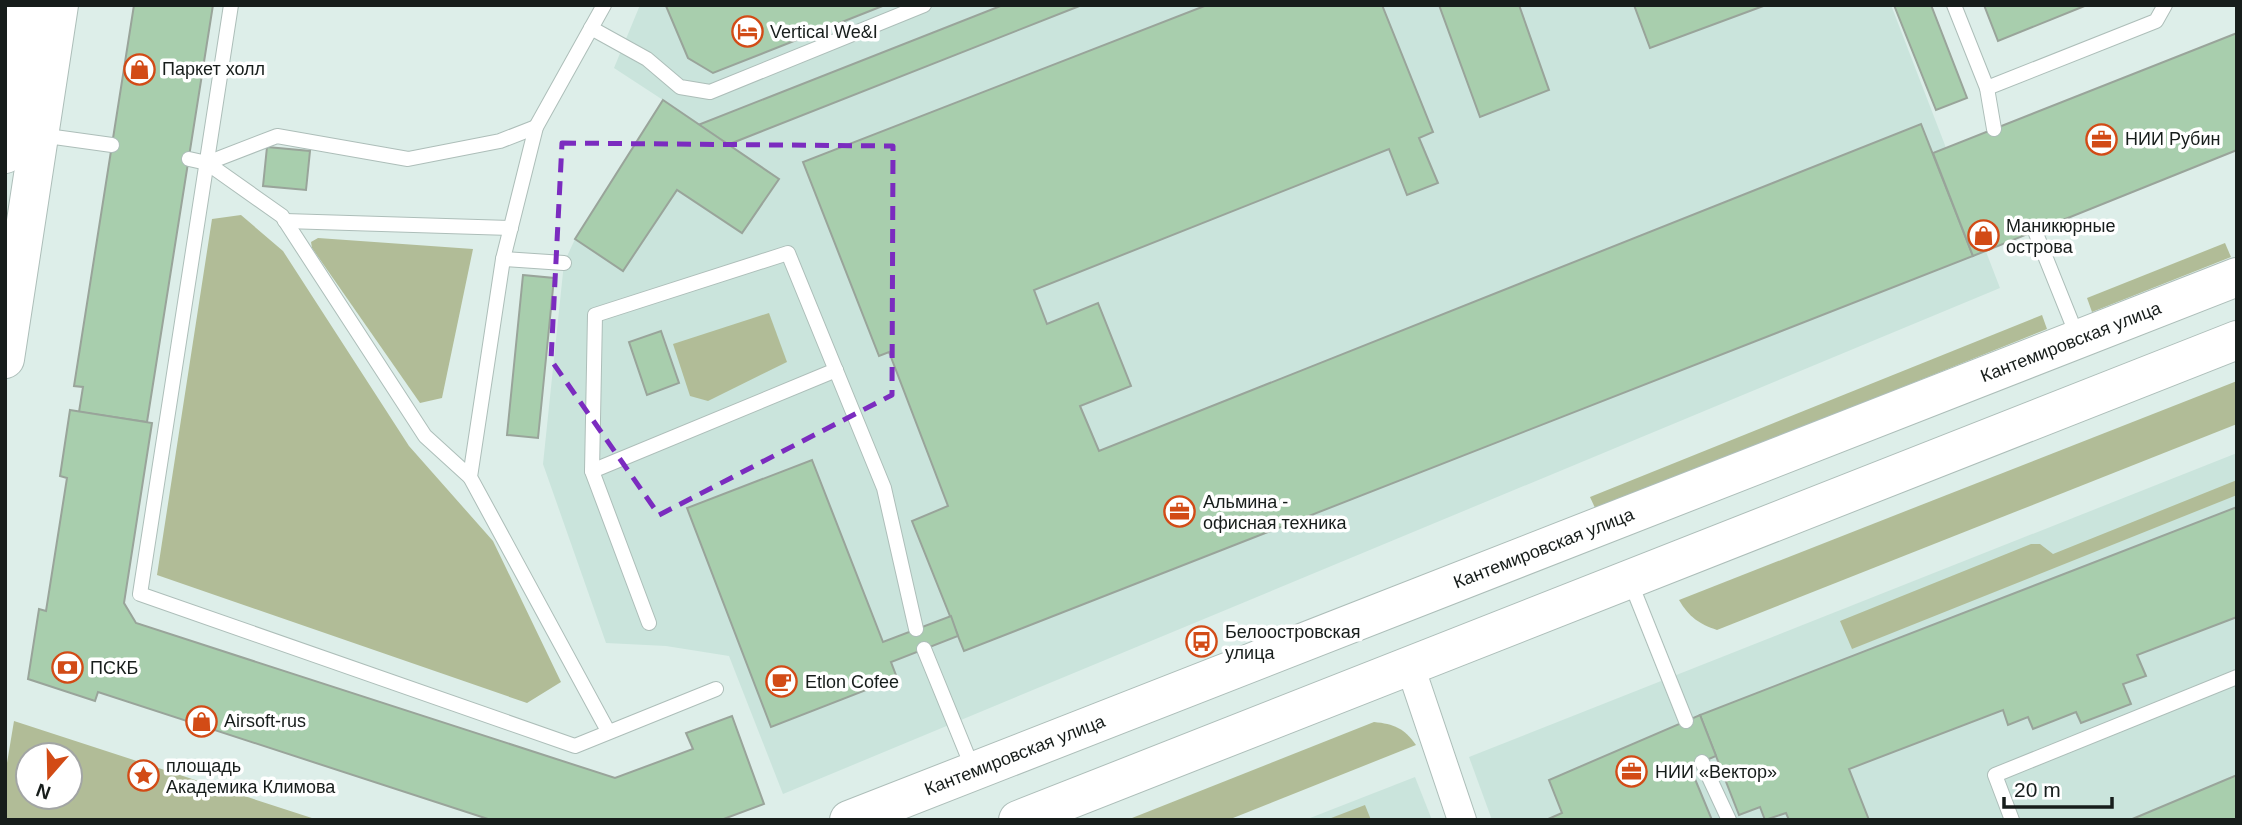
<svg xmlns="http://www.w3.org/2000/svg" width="2242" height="825" font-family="Arial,sans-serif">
<rect width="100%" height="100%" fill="#ddeee9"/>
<g fill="#cae4dc">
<polygon points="640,5 1891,5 2000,288 783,794 729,656 666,646 606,643 543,464 564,263 575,239 663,100 614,68"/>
<polygon points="2237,453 2237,820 1492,820 1469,757"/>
<polygon points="1415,777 1432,820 1305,820"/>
</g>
<g fill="#b1bc97" fill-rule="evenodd">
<polygon points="241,215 283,251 409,446 493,541 561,682 527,703 157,575 212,219"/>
<polygon points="318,238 473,249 442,398 420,403 312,248 311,242"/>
<polygon points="2225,243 2231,257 2092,312 2087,298"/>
<polygon points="769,313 787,362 708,401 690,396 673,344"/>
<polygon points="2042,315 2047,329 1596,510 1590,497"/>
<path d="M2237,381V424L1717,630C1699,624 1689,617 1679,600Z"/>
<polygon points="2237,480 2237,495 1852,649 1840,621 2031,544 2040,544 2053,554"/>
<path d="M14,721L318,820H5V775ZM28,755H70V797H28Z"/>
<path d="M1374,722C1394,724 1404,728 1416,745L1228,820H1127Z"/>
<polygon points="1365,805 1371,820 1326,820"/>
</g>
<g fill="#a8cead" stroke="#99a49a" stroke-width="2">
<polygon points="134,5 213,5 147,422 79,412 83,387 74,386"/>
<polygon points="885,5 713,73 688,58 666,6"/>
<polygon points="1003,5 1082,5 727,145 698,125"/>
<polygon points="1207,5 1382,5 1433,132 1419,138 1438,183 1407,195 1389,149 1034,290 1047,324 1098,303 1131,386 1080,406 1099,451 1921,124 1973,256 964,651 912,521 948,506 889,352 879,356 803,162"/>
<polygon points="1439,5 1519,5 1549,90 1480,117"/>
<polygon points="1634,5 1766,5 1650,48"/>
<polygon points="1894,5 1931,5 1967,98 1936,110"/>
<polygon points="1984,5 2087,5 1998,41"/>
<polygon points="2237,33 2237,150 1973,256 1933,153"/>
<polygon points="663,100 779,179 742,233 677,190 623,271 575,239"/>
<polygon points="267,147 310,151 306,190 263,186"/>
<polygon points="523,275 554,278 538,438 507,435"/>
<polygon points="661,331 679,383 647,395 629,342"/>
<polygon points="70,410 152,423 124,603 136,623 615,778 693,749 686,733 732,716 764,804 721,820 491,820 98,692 95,701 28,679 39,609 46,611 67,478 60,476"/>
<polygon points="812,460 883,642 951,616 958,636 891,662 897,678 771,727 687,508"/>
<polygon points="2237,507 2237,617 2137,655 2146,676 2123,684 2131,704 2081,723 2076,712 2033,729 2028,717 2008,725 2003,710 1849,769 1869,820 1789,820 1786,813 1765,820 1760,807 1739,815 1700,715"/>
<polygon points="1700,715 1716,756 1690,767 1712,820 1546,820 1562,813 1549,780"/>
<polygon points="2237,775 2237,820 2130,820"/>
</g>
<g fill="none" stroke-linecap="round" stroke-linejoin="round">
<defs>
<g id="lane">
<polyline points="231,5 140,594 575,746 716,689"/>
<polyline points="604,5 536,127 503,259 470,477 608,731"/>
<polyline points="1954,5 1987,88 1994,129"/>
<polyline points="591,28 647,59 680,87 710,92 924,5"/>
<polyline points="1987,88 2156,21 2165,5"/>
<polyline points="40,135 112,145"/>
<polyline points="189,159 207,163 282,216 425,436 470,477"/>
<polyline points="207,163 277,136 408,159 500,141 536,127"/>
<polyline points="285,221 511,228"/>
<polyline points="2035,231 2078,338"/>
<polyline points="503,259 564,263"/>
<polyline points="592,471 836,370"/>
<polyline points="1630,581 1686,721"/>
<polyline points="649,623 592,471 595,315 788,253 884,488 916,629"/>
<polyline points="924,649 973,769"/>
<polyline points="1702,762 1729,820"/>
<polyline points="2012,820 1995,775 2237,677"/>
</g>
<polyline id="street" points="1410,666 1462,820"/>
<g id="secondary">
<polyline points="5,154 26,5"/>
<polyline points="5,359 59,5"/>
</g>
<g id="primary">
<path id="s1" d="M849,820L2237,277"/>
<polyline points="1018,820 2237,340"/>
</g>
</defs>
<use href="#lane" stroke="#adbeb9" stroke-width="16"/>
<use href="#street" stroke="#adbeb9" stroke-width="30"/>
<use href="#secondary" stroke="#adbeb9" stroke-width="40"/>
<use href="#primary" stroke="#adbeb9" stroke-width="40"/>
<use href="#lane" stroke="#fff" stroke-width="14"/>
<use href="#street" stroke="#fff" stroke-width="28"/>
<use href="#secondary" stroke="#fff" stroke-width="38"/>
<use href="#primary" stroke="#fff" stroke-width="38"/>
</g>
<path fill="none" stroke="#7b2cbf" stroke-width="5" stroke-dasharray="14 9" stroke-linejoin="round" d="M562,143L893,146L892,395L659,515L551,360Z"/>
<defs>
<symbol id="hotel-ring" viewBox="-11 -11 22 22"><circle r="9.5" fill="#fff" stroke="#d24b16" stroke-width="1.5"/><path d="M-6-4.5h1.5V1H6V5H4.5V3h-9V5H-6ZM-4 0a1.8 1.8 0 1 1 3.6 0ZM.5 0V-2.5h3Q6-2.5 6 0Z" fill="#d24b16"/></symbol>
<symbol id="shop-ring" viewBox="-11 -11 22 22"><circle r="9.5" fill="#fff" stroke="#d24b16" stroke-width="1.5"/><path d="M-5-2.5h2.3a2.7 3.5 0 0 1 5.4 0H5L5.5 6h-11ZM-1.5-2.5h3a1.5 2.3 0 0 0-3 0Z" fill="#d24b16"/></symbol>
<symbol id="office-ring" viewBox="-11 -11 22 22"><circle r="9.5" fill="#fff" stroke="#d24b16" stroke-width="1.5"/><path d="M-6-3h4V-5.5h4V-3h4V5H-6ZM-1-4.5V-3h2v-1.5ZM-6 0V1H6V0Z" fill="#d24b16"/></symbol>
<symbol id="bus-ring" viewBox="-11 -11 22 22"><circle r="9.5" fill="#fff" stroke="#d24b16" stroke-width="1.5"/><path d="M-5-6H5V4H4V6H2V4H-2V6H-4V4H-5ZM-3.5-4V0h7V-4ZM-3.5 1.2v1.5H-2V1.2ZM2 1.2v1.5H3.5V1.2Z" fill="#d24b16"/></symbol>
<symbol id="bank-ring" viewBox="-11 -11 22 22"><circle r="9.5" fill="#fff" stroke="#d24b16" stroke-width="1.5"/><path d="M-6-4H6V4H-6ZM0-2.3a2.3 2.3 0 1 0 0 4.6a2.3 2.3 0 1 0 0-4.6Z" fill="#d24b16"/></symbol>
<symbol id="cafe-ring" viewBox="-11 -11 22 22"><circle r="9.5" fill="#fff" stroke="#d24b16" stroke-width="1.5"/><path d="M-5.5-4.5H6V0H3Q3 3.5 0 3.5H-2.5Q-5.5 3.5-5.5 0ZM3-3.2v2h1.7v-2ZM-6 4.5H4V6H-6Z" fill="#d24b16"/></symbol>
<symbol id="sight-ring" viewBox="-11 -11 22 22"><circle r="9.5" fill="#fff" stroke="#d24b16" stroke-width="1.5"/><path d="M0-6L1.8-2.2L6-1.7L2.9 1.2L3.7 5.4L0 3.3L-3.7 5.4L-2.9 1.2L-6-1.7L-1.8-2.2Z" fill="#d24b16"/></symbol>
</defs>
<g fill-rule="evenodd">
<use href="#hotel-ring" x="730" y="14" width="35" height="35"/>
<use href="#shop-ring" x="122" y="52" width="35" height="35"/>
<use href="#office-ring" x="2084" y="122" width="35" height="35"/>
<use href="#shop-ring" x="1966" y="218" width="35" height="35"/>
<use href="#office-ring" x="1162" y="494" width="35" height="35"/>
<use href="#bus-ring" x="1184" y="624" width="35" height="35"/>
<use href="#bank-ring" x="50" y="650" width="35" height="35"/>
<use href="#cafe-ring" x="764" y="664" width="35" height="35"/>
<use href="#shop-ring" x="184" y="704" width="35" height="35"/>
<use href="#office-ring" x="1614" y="754" width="35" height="35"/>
<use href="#sight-ring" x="126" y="758" width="35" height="35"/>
</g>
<g text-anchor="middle" stroke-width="7" stroke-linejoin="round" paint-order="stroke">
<g font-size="18" fill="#171d1b" stroke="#fff" text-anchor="start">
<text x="770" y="38">Vertical We&amp;I</text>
<text x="162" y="75">Паркет холл</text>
<text x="2125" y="145">НИИ Рубин</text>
<text x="2006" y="232">Маникюрные<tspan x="2006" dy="21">острова</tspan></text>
<text x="1203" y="508">Альмина -<tspan x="1203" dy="21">офисная техника</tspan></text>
<text x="1225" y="638">Белоостровская<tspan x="1225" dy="21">улица</tspan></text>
<text x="90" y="674">ПСКБ</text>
<text x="805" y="688">Etlon Cofee</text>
<text x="224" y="727">Airsoft-rus</text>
<text x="166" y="772">площадь<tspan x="166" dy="21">Академика Климова</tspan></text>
<text x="1655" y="778">НИИ «Вектор»</text>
</g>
<g font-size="18" fill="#171d1b" stroke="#fff">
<text dy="6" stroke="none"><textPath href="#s1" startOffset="1312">Кантемировская улица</textPath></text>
<text dy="6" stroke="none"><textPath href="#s1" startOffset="746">Кантемировская улица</textPath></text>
<text dy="6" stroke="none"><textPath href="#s1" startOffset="178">Кантемировская улица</textPath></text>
</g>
</g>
<rect width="2242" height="825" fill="none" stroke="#171d1b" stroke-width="14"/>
<g transform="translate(49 776) rotate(200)"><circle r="33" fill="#ffffff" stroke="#a2a5a4" stroke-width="2"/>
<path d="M0-5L12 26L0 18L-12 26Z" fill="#d24b16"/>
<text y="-10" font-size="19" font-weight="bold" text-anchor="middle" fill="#171d1b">N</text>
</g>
<path d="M2004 797v10h108v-10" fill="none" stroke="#171d1b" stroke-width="3.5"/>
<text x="2014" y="797" font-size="21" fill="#171d1b" stroke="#ffffff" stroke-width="5" paint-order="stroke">20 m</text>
</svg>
